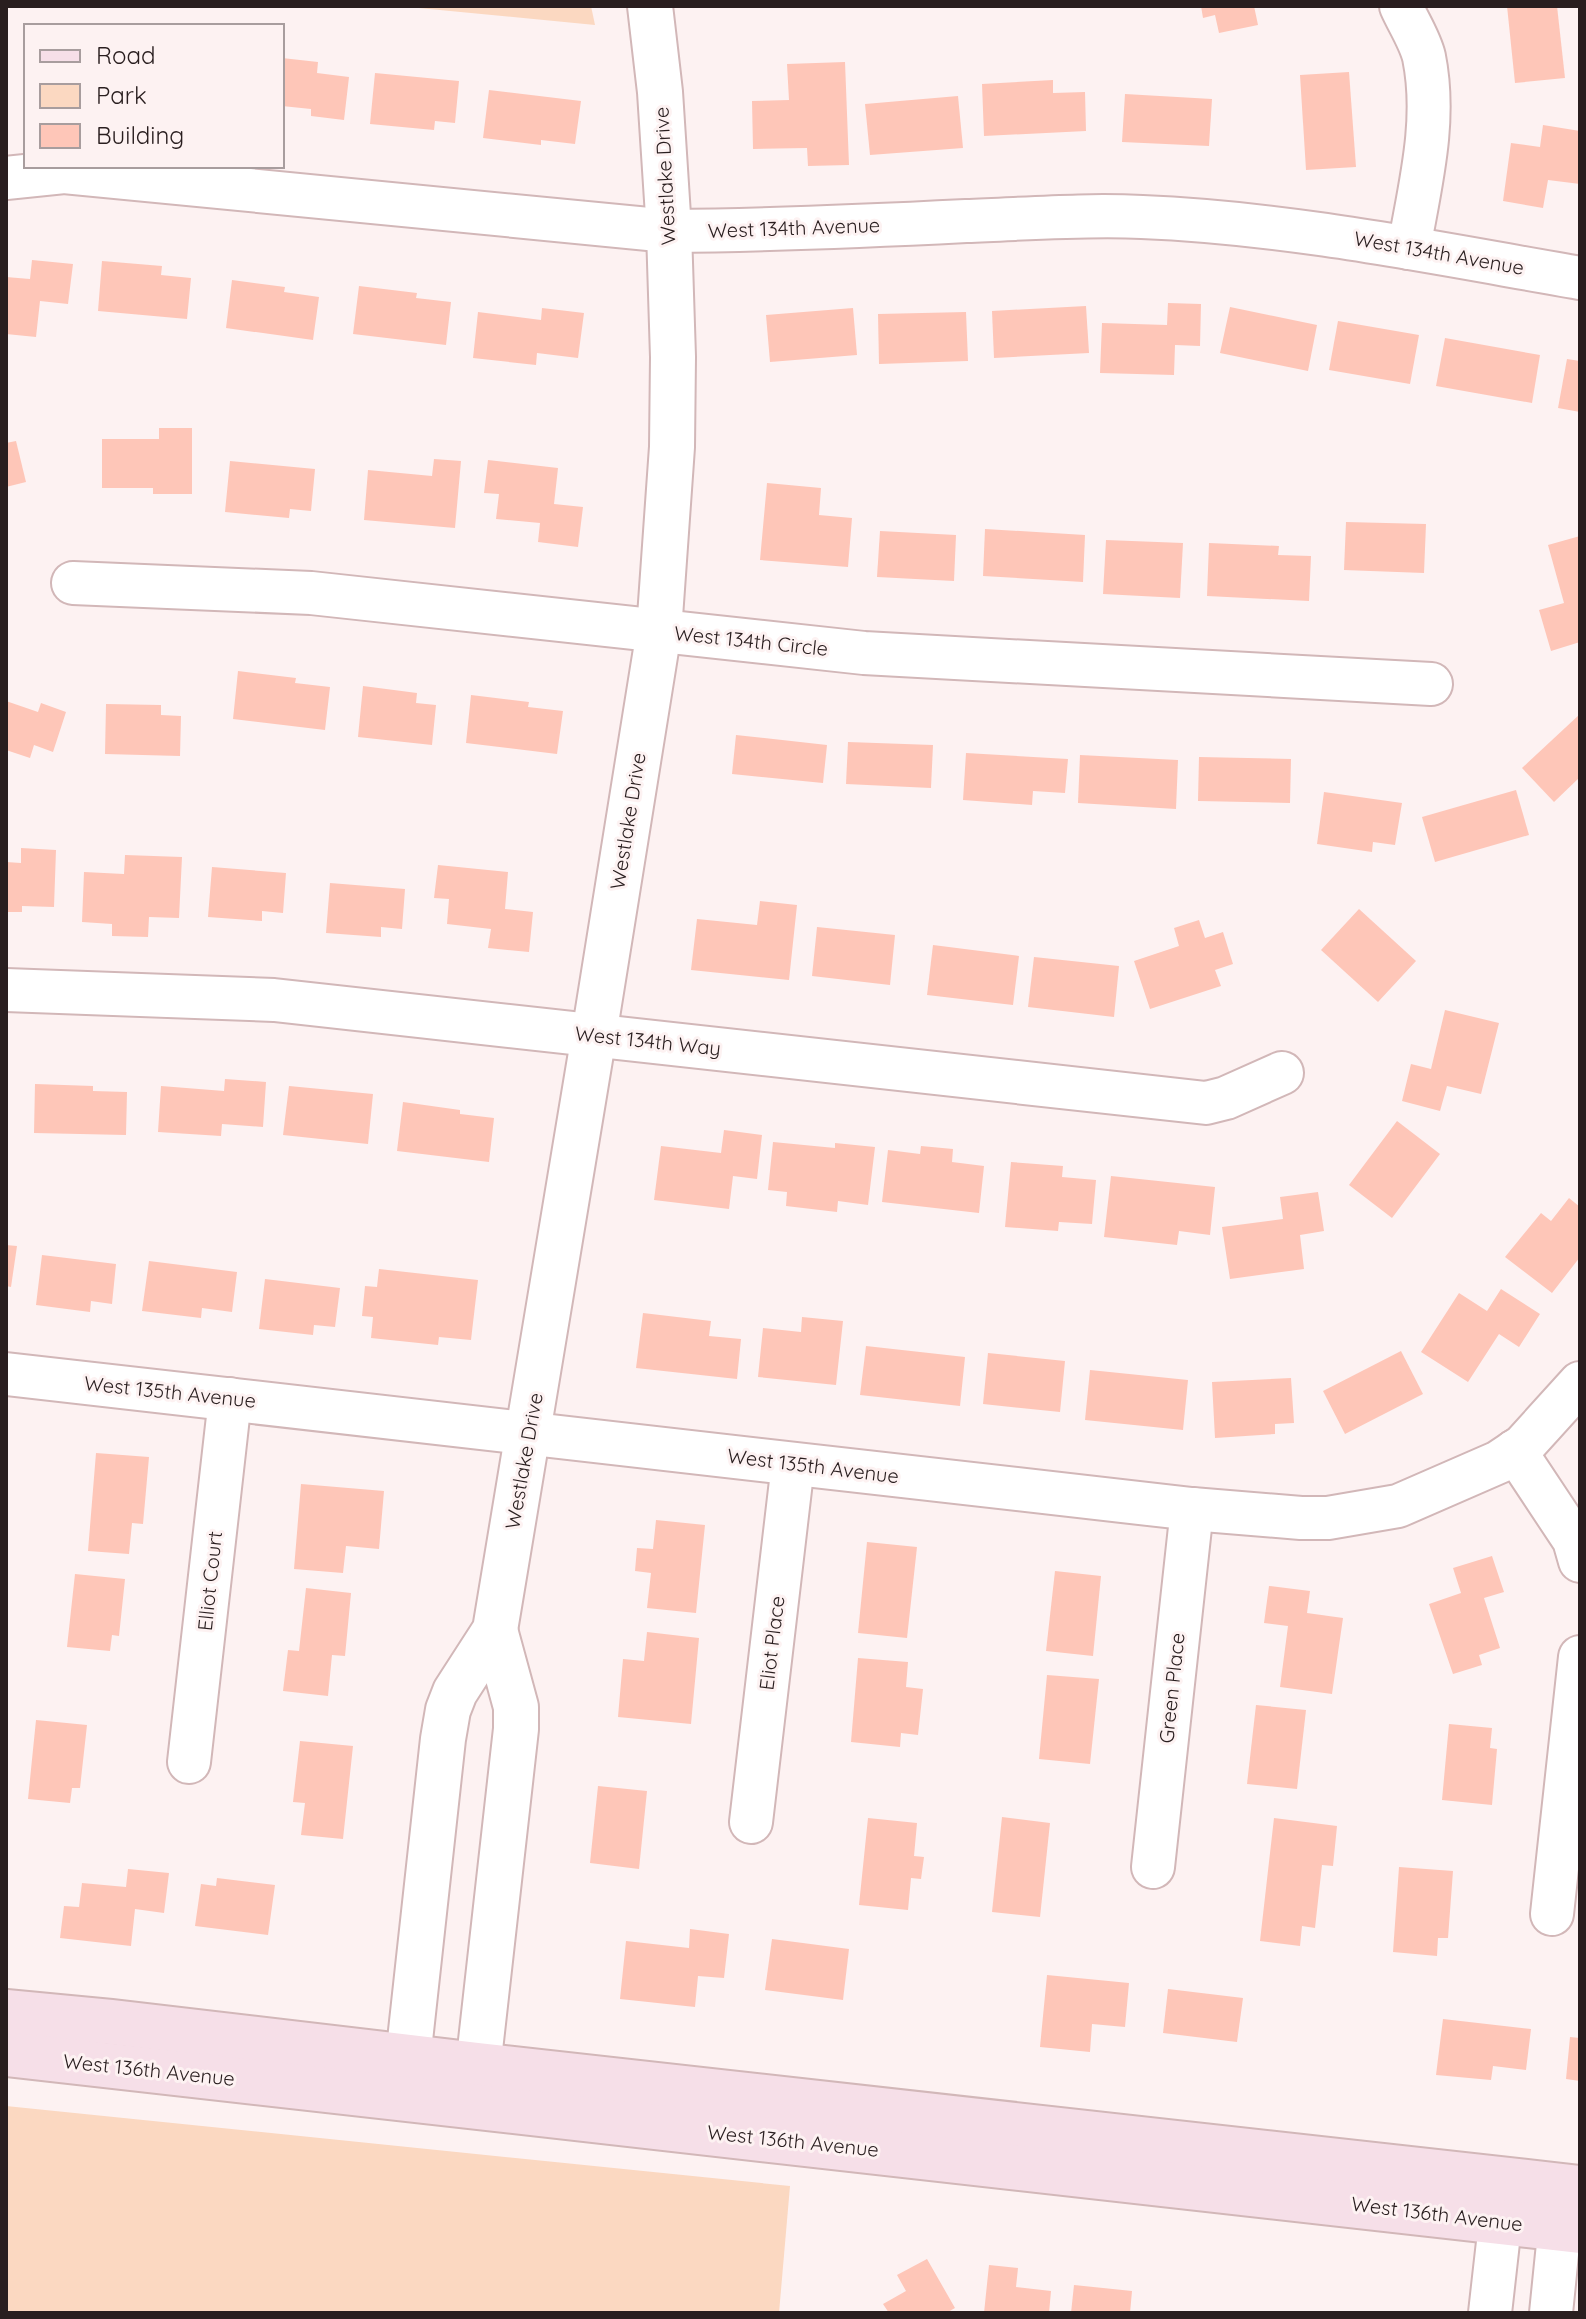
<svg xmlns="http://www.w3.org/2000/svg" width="1586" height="2319" font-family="Quicksand,sans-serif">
<rect width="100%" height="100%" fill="#fdf2f2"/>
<g fill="#fbd8c1">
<polygon points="398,6 591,6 595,25"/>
<polygon points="6,2106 790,2186 779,2313 6,2313"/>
</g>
<g fill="#fec6b8">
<polygon points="1201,6 1254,6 1258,25 1219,33 1215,15 1203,18"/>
<polygon points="1507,6 1557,6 1565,78 1515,83"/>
<polygon points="282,58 318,62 317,73 349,77 344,120 311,116 311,109 282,106"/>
<polygon points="845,62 849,165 808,166 807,148 753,149 752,101 789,100 787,64"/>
<polygon points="1349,72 1356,167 1306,170 1300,75"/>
<polygon points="375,73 459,81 455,123 435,121 434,130 370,124"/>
<polygon points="1053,80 1053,93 1085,92 1086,131 984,136 982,84"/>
<polygon points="489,90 581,101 575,144 541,140 541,145 483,138"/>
<polygon points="1125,94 1212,99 1209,146 1122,142"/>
<polygon points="958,96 963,148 870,155 865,104"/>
<polygon points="1543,125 1580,131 1580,184 1548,180 1543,208 1503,201 1511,143 1540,147"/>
<polygon points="32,260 73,264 68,304 40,301 36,337 6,334 6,277 30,279"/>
<polygon points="102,261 162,266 161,275 191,278 187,319 98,311"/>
<polygon points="232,280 285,287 284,292 319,297 313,340 226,328"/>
<polygon points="359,286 417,293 416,298 451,302 446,345 353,334"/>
<polygon points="1168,303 1201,304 1200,346 1175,345 1174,375 1100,373 1102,323 1167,325"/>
<polygon points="1086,306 1089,353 994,358 992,311"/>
<polygon points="1230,307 1317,325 1308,371 1220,353"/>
<polygon points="542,308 584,313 578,358 537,353 536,365 473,358 478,312 541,320"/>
<polygon points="853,308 857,355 770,362 766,315"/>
<polygon points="966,312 968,361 879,364 878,314"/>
<polygon points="1338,321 1419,335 1410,384 1329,370"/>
<polygon points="1445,338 1540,355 1532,403 1436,386"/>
<polygon points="1567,359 1580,361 1580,412 1558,408"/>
<polygon points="159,428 192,428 192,494 153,494 153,488 102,488 102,439 159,439"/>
<polygon points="16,441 26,482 6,487 6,443"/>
<polygon points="434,459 461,461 455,528 364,520 368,470 432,476"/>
<polygon points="488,460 558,468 554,504 583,507 578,547 538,542 540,523 496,519 499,494 484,493"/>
<polygon points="230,461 315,469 311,511 290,509 289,518 225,512"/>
<polygon points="767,483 821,488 819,515 852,518 848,567 760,560"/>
<polygon points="1346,522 1426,524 1424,573 1344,570"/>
<polygon points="985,529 1085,535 1083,582 983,576"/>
<polygon points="880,531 956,535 954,581 877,577"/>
<polygon points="1580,536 1580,642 1551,651 1539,610 1564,603 1548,545"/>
<polygon points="1106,540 1183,543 1180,598 1103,594"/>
<polygon points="1209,543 1279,546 1278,555 1311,556 1309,601 1207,596"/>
<polygon points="238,671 296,678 295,683 330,687 325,730 233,719"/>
<polygon points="363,686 417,693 416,703 436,705 432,745 358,737"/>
<polygon points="471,695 529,702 528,707 563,711 557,754 466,743"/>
<polygon points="6,701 38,712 41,703 66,712 53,752 34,745 30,758 6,750"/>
<polygon points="106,704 161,705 161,715 181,716 180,756 105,754"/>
<polygon points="1580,714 1580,777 1554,802 1522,768"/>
<polygon points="736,735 827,745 823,783 732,774"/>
<polygon points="848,742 933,745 931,788 846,784"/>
<polygon points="966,753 1068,759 1065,793 1033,791 1032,805 963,800"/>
<polygon points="1080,755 1178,760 1176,809 1078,803"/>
<polygon points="1199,757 1291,759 1290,803 1198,801"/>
<polygon points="1516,790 1529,835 1435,862 1422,817"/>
<polygon points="1324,792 1402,803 1395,845 1373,842 1372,852 1317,844"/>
<polygon points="21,848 56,850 54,907 22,906 22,912 6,912 6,862 21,863"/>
<polygon points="125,855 182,857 179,918 149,917 148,937 112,936 112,924 82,922 84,872 124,874"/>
<polygon points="438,865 508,872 505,909 533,912 529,952 488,948 491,929 447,924 449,899 434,898"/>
<polygon points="212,867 286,873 283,913 262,911 262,921 208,917"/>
<polygon points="330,883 405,889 402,929 381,927 381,937 326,933"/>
<polygon points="760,901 797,905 789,980 691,970 697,919 757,925"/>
<polygon points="1359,909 1416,961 1378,1002 1321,950"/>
<polygon points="1199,920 1205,938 1223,932 1233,964 1215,970 1221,986 1150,1009 1134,961 1179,946 1174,928"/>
<polygon points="817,927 895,935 890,985 812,976"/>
<polygon points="933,945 1019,956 1013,1005 927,995"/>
<polygon points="1034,957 1119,966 1114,1017 1028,1007"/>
<polygon points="1445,1010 1499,1023 1481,1094 1447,1086 1440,1111 1402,1101 1411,1064 1431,1069"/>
<polygon points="225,1079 266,1082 263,1127 222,1124 221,1136 158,1132 161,1086 224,1091"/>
<polygon points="35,1084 93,1086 93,1091 127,1092 126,1135 34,1133"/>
<polygon points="289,1086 373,1094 368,1144 283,1135"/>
<polygon points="403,1102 460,1110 460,1114 494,1118 489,1162 397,1151"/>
<polygon points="1397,1121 1440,1154 1392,1218 1349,1185"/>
<polygon points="724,1130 762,1135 757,1179 733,1176 729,1209 654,1200 661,1146 721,1153"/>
<polygon points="773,1142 835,1148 835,1143 875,1147 868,1205 838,1201 837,1212 786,1206 787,1192 768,1190"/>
<polygon points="921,1146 953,1149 952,1162 984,1166 979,1213 882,1202 888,1150 920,1154"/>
<polygon points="1011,1162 1063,1166 1062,1177 1096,1180 1092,1224 1059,1222 1058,1231 1005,1227"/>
<polygon points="1111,1176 1215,1187 1210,1235 1179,1231 1177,1245 1104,1237"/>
<polygon points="1318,1192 1324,1231 1300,1235 1304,1269 1230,1279 1222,1227 1283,1219 1280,1197"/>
<polygon points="1569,1198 1580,1207 1580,1257 1552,1293 1505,1257 1541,1213 1551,1221"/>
<polygon points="6,1245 17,1246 11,1287 6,1286"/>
<polygon points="42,1255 116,1264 112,1304 91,1301 90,1312 36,1305"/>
<polygon points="149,1261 237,1272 232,1312 202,1308 201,1318 142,1311"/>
<polygon points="379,1269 478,1280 471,1340 439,1337 438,1345 371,1338 373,1317 362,1316 365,1286 377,1287"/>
<polygon points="265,1279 340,1288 335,1327 314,1325 313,1335 259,1329"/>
<polygon points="1501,1289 1540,1314 1519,1347 1499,1334 1468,1382 1421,1352 1459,1293 1487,1311"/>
<polygon points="643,1313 711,1321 709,1336 741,1339 737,1379 636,1368"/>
<polygon points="802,1317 843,1321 836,1385 758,1377 763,1328 801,1332"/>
<polygon points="866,1346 965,1357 960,1406 860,1395"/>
<polygon points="1401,1351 1423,1394 1345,1434 1323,1391"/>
<polygon points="988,1353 1065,1361 1060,1412 983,1404"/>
<polygon points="1090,1370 1188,1380 1183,1430 1085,1420"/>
<polygon points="1291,1378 1294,1423 1275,1424 1275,1434 1215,1438 1212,1382"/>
<polygon points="96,1453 149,1457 143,1524 132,1523 129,1554 88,1551"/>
<polygon points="301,1484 384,1491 379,1549 346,1546 343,1573 294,1569"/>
<polygon points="656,1520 705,1525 696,1613 647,1608 651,1573 635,1571 637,1548 653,1549"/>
<polygon points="867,1542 917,1547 907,1638 858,1633"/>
<polygon points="1492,1556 1504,1592 1484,1598 1500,1648 1479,1655 1482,1665 1453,1674 1429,1604 1461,1593 1453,1568"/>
<polygon points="1055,1571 1101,1576 1093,1656 1046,1651"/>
<polygon points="75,1574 125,1579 119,1636 112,1635 110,1651 67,1647"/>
<polygon points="1269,1586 1310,1591 1307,1613 1343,1618 1332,1694 1280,1687 1288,1626 1264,1623"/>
<polygon points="306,1588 351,1593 345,1656 332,1655 328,1696 283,1691 288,1650 299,1651"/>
<polygon points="647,1632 699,1638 691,1724 618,1717 623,1659 644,1661"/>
<polygon points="858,1658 908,1662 906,1687 923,1689 918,1735 901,1733 900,1747 851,1742"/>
<polygon points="1047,1675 1099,1679 1090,1764 1039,1759"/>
<polygon points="1256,1705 1306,1710 1297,1789 1247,1784"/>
<polygon points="36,1720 87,1725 80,1788 72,1788 70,1803 28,1799"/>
<polygon points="1449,1724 1492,1728 1490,1748 1497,1749 1492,1805 1442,1800"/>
<polygon points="300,1741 353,1746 343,1839 301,1835 305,1803 293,1802"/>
<polygon points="598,1786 647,1791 639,1869 590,1863"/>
<polygon points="1002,1817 1050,1823 1040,1917 992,1912"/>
<polygon points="868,1818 917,1823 914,1856 924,1857 921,1879 911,1878 908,1910 859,1905"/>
<polygon points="1274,1818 1337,1826 1333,1866 1322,1865 1315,1928 1302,1926 1300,1946 1260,1941"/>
<polygon points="1399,1867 1453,1871 1448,1938 1438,1938 1437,1956 1393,1952"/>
<polygon points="128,1869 169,1873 164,1913 135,1909 131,1946 60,1938 64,1906 79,1907 82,1883 126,1887"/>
<polygon points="217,1878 275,1885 268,1935 195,1926 201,1884 216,1886"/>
<polygon points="690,1929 729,1934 724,1978 698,1976 695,2007 620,1999 626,1941 689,1948"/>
<polygon points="772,1939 849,1949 843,2000 765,1990"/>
<polygon points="1047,1975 1129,1983 1125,2027 1092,2024 1090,2052 1040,2047"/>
<polygon points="1168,1989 1243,1998 1237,2042 1163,2033"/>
<polygon points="1443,2019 1531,2029 1526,2070 1493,2066 1491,2080 1436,2075"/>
<polygon points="1570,2037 1580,2038 1580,2081 1566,2079"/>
<polygon points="927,2259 955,2308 946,2313 889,2313 883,2304 906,2291 897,2275"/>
<polygon points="989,2265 1018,2268 1016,2287 1051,2291 1049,2313 984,2313"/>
<polygon points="1074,2285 1132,2291 1130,2313 1071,2313"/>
</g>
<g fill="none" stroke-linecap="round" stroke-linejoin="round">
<defs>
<g id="minor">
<path d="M1401,6C1408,22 1420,40 1424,57C1437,121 1420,185 1409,248"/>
<path d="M6,178L64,172L669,231C768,230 867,226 966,221C1025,219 1084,214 1142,217C1290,223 1435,253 1580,278"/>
<polyline points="73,583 311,593 864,653 1431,684"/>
<polyline points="6,990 274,1000 1206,1103 1226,1098 1282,1073"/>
<polyline points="6,1374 1192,1509 1301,1518 1328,1518 1398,1506 1499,1462 1523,1446 1580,1383"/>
<polyline points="1515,1451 1574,1540 1580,1561"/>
<polyline points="189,1762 230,1399"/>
<polyline points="751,1822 793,1464"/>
<polyline points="1153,1867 1192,1509"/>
<polyline points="1552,1914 1580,1657"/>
<polyline points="1490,2313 1504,2189"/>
<polyline points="1551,2313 1563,2195"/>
</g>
<g id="tertiary">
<polyline points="404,2095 443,1739 448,1710 455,1692 495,1630 594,1035 659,631 672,447 673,357 669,231 660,92 650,6"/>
<polyline points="474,2103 516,1729 516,1707 495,1630"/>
</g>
<g id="secondary">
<polyline points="6,2012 111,2022 478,2065 1580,2188"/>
<polyline points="6,2054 1580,2231"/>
</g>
</defs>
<use href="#minor" stroke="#d2b7b8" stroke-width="46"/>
<use href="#tertiary" stroke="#d2b7b8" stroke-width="48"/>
<use href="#secondary" stroke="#d2b7b8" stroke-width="48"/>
<use href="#minor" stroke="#fff" stroke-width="42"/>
<use href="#tertiary" stroke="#fff" stroke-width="44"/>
<use href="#secondary" stroke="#f6dfe8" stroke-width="44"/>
</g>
<g text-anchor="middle" stroke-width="6" stroke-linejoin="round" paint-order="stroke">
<g font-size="20" fill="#291e1f" stroke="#fdf2f2">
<text transform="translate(665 176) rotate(-93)" y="7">Westlake Drive</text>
<text transform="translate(794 228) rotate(-2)" y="7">West 134th Avenue</text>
<text transform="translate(1439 253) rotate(10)" y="7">West 134th Avenue</text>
<text transform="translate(751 641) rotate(6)" y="7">West 134th Circle</text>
<text transform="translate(628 821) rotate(-81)" y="7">Westlake Drive</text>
<text transform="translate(648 1041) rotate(6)" y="7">West 134th Way</text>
<text transform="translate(170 1392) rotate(6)" y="7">West 135th Avenue</text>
<text transform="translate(524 1461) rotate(-80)" y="7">Westlake Drive</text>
<text transform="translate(813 1466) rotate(7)" y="7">West 135th Avenue</text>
<text transform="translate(210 1581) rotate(-84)" y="7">Elliot Court</text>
<text transform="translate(772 1643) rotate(-83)" y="7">Eliot Place</text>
<text transform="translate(1172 1688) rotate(-84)" y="7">Green Place</text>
<text transform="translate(149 2070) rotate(6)" y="7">West 136th Avenue</text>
<text transform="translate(793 2141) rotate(6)" y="7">West 136th Avenue</text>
<text transform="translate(1437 2214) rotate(7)" y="7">West 136th Avenue</text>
</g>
</g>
<rect width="1586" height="2319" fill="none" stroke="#291e1f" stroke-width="16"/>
<rect x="24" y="24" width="260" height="144" fill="#fdf2f2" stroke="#a89d9e" stroke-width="2"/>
<rect x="40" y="50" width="40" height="12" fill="#f6dfe8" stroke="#a89d9e" stroke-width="2"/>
<text x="96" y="64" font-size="24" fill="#291e1f">Road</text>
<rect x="40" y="84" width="40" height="24" fill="#fbd8c1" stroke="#a89d9e" stroke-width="2"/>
<text x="96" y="104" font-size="24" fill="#291e1f">Park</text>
<rect x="40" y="124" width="40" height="24" fill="#fec6b8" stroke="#a89d9e" stroke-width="2"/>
<text x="96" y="144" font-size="24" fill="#291e1f">Building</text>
</svg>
